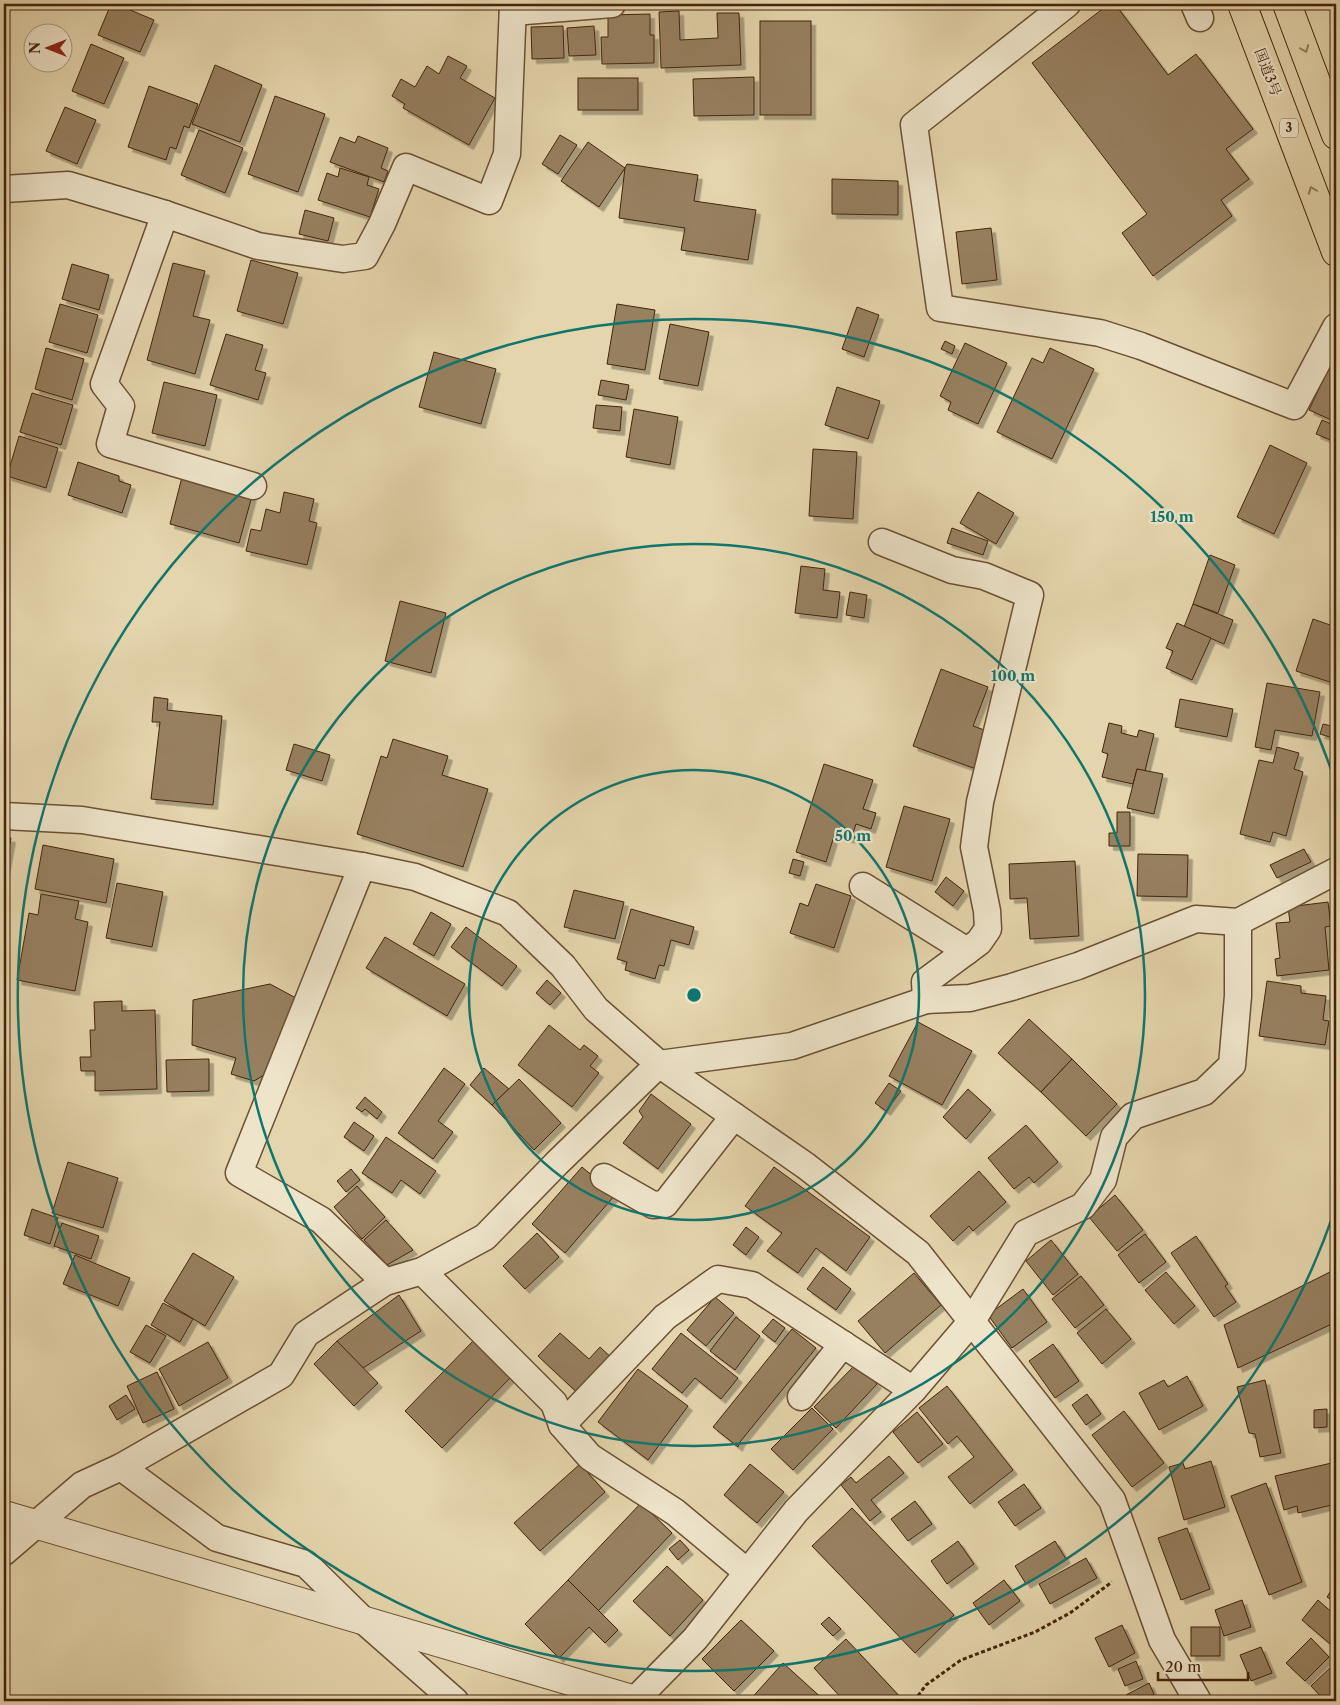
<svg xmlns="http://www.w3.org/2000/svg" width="1340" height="1705" font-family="'Libre Caslon Text','Noto Serif JP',serif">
<defs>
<filter id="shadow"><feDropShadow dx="4.5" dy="4.5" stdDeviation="0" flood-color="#0004"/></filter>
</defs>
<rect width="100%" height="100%" fill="#e5d5ad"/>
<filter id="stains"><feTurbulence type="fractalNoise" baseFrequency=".004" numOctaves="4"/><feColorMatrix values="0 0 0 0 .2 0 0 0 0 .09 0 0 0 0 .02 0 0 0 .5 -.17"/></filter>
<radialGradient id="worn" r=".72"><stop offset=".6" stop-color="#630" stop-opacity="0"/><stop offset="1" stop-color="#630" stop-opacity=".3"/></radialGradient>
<g fill="#978060" stroke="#43240c" filter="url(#shadow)">
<polygon points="111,4 116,4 154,20 140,52 98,35"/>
<polygon points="1109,4 1115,4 1168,75 1196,54 1253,129 1226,149 1249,179 1221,200 1232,216 1153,276 1122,233 1147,214 1032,63"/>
<polygon points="679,11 680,40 718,38 717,13 739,13 741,65 661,68 659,12"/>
<polygon points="650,14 650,35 654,35 654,63 602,64 601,37 608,37 608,15"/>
<rect x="760" y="21" width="51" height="94"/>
<polygon points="563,26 564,58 532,59 531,27"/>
<polygon points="594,26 596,55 569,56 567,28"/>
<polygon points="91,44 124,58 104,104 72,91"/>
<polygon points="448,56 467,66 460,78 495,98 469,145 403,108 405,104 392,96 401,79 415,87 427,66 439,74"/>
<polygon points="215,65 262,85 240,142 192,124"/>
<polygon points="754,77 754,115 694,116 693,79"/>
<rect x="578" y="78" width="60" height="32"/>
<polygon points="149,86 198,104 189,128 184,126 176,149 170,147 166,160 128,147"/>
<polygon points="275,96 325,114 298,192 248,174"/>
<polygon points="65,107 96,120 77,164 46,151"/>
<polygon points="199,130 243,148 225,193 181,175"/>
<polygon points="560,135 577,145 558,174 542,164"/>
<polygon points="358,136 388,148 381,168 388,171 384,182 330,162 340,137 355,143"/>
<polygon points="588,142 625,168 599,207 561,181"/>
<polygon points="627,164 698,175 694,201 756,210 748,260 681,250 685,228 619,218 625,168"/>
<polygon points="340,168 369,177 367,185 379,189 370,217 318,200 327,173 338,177"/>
<polygon points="832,179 898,181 898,215 832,214"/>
<polygon points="305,210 334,218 328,241 299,234"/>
<polygon points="991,228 997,280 962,284 956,232"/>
<polygon points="251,260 298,273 283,324 237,311"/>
<polygon points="173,263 205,271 193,316 210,320 195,374 147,360"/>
<polygon points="72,264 109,275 99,310 62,299"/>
<polygon points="60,304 98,315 87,353 49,342"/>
<polygon points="617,304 655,310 645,370 607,364"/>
<polygon points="857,307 879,315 864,357 842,349"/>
<polygon points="670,324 709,332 698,386 659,379"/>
<polygon points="226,334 263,345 255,370 266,373 258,400 210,385"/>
<polygon points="945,341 955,346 952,354 941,349"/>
<polygon points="965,343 1007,363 978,424 948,410 951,402 940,396"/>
<polygon points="46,348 84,359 72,400 35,389"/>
<polygon points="1050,348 1094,369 1052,459 997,432 1032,358 1043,363"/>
<polygon points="434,352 496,369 481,424 419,407"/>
<polygon points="1336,352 1336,422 1309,410"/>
<polygon points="601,380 629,385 626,400 598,395"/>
<polygon points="164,382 217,395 205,446 152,433"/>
<polygon points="837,387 880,401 868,439 825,425"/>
<polygon points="32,393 73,405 61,445 20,432"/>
<polygon points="596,405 622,407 620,431 593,428"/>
<polygon points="634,409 678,417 670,465 626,457"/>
<polygon points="1322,420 1336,426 1336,433 1333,441 1316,434"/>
<polygon points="19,436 58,448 46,488 7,476"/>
<polygon points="1270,445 1307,463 1274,534 1237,517"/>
<polygon points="813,449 857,452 853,519 809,516"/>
<polygon points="78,462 119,476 119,481 131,485 122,513 68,495"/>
<polygon points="182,477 252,496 239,543 170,524"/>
<polygon points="284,492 314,499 309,521 317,523 307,565 246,551 251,529 261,531 266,509 280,513"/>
<polygon points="978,492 1014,513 996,544 960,523"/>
<polygon points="952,528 988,541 983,555 947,543"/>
<polygon points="1210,555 1235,565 1218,613 1193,604"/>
<polygon points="801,566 825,569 823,590 840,592 837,618 795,613"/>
<polygon points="850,592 867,595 864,618 846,615"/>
<polygon points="400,601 446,613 431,673 385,661"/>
<polygon points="1193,604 1233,620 1224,644 1184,627"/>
<polygon points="1313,619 1336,627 1336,684 1296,671"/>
<polygon points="1177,623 1211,638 1192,680 1166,668 1173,651 1166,648"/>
<polygon points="941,669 988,687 973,726 990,732 976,769 913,746"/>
<polygon points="1267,683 1320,692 1312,736 1275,730 1271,750 1255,747"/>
<polygon points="154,697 168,699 167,710 222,716 213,805 151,799 160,722 152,722"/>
<polygon points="1180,699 1233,709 1227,737 1175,727"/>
<polygon points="1109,723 1122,726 1121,733 1137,737 1139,730 1154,734 1145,771 1137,769 1133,784 1102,777 1108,754 1102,752"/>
<polygon points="1323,724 1336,727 1336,739 1320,734"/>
<polygon points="393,739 448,756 442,775 488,789 463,867 357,834 381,756 387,758"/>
<polygon points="294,744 330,755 322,781 286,770"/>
<polygon points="1277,747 1299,753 1294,769 1303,772 1286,836 1273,832 1270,842 1240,834 1259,760 1273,763"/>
<polygon points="824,764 873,780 863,809 876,813 871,829 856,824 851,839 835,833 826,862 796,852"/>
<polygon points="1137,769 1163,774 1154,814 1127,808"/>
<polygon points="904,806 950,819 932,881 886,867"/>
<polygon points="1117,812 1130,812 1130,846 1109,846 1109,833 1117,833"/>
<polygon points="4,837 11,838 4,876"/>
<polygon points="43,845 114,859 106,903 35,889"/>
<polygon points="1304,849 1311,862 1277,878 1270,865"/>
<polygon points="1138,854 1188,855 1187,897 1137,896"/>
<polygon points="793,859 804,862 800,876 789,873"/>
<polygon points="1075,861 1079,936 1030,939 1027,898 1010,899 1009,864"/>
<polygon points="946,877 964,891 953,906 935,892"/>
<polygon points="117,883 163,892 152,947 106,938"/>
<polygon points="816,884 851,896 834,948 790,933 800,903 808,906"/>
<polygon points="574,890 624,902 615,939 564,927"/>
<polygon points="41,894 79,901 75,919 88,922 75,991 17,980 29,913 38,915"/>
<polygon points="1328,902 1331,926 1325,927 1329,970 1277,976 1275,959 1280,958 1276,923 1290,922 1288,907"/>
<polygon points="631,909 694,927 689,945 671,940 664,966 659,965 655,979 625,970 627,962 617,959"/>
<polygon points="431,912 451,924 434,956 413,944"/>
<polygon points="466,927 517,966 502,986 451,947"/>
<polygon points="385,937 465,984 447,1016 366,968"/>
<polygon points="547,980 561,993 550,1005 536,993"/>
<polygon points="1267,981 1301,986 1301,993 1326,996 1323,1020 1329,1021 1325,1045 1259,1036"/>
<polygon points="270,984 296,998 264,1075 254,1081 231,1074 236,1058 192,1045 193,1000"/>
<polygon points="122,1001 122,1011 155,1010 157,1089 95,1091 95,1071 81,1071 80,1057 91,1057 90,1030 95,1030 94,1002"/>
<polygon points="1029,1019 1072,1059 1041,1092 998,1053"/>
<polygon points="918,1022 972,1051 942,1105 889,1076"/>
<polygon points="549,1025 580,1050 584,1045 598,1056 590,1066 599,1073 572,1107 518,1065"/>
<polygon points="209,1059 209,1091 167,1092 166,1060"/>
<polygon points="1072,1059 1117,1104 1086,1136 1041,1092"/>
<polygon points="444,1068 465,1084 438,1121 453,1132 433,1159 398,1133"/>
<polygon points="484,1068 509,1089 492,1105 470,1085"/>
<polygon points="519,1079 561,1123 534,1150 492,1105"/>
<polygon points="889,1083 901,1091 886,1111 875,1103"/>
<polygon points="968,1089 991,1110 966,1139 943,1117"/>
<polygon points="651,1094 691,1124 658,1169 623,1143 643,1117 639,1111"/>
<polygon points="365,1097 382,1112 377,1119 365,1109 362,1112 356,1108"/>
<polygon points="354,1122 374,1136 364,1151 344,1137"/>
<polygon points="1026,1125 1058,1162 1034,1183 1029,1177 1014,1189 988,1158"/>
<polygon points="386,1137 436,1171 420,1194 401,1180 392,1193 362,1173"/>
<polygon points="68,1162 118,1178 103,1228 52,1213"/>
<polygon points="582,1167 615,1195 565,1253 532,1224"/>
<polygon points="774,1167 870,1237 846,1271 816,1248 798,1273 767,1251 782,1233 745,1206"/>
<polygon points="351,1169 360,1180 346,1192 337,1181"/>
<polygon points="979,1171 1006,1202 973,1231 969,1226 953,1241 930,1216"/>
<polygon points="357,1186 385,1217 362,1239 334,1207"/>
<polygon points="1115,1195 1143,1230 1117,1251 1089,1217"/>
<polygon points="32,1209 58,1218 50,1244 24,1235"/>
<polygon points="386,1220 413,1250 387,1265 364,1240"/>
<polygon points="62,1223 99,1236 91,1259 54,1246"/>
<polygon points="746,1227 759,1237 746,1255 733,1245"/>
<polygon points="537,1233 559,1257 525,1289 503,1266"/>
<polygon points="1145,1234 1166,1262 1139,1283 1118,1255"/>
<polygon points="1196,1236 1228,1284 1225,1286 1236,1302 1214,1317 1171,1253"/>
<polygon points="1051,1240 1078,1274 1053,1295 1026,1261"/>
<polygon points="193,1253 234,1277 205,1326 164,1301"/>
<polygon points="75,1255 130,1278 118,1306 63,1284"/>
<polygon points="823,1267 851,1289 836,1310 807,1289"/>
<polygon points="1336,1269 1336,1322 1238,1368 1224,1325"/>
<polygon points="1166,1272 1195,1306 1174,1324 1145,1290"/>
<polygon points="914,1273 941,1305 885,1353 858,1321"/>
<polygon points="1081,1276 1104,1305 1075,1328 1052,1299"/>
<polygon points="1023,1289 1047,1322 1012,1348 988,1315"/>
<polygon points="399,1295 421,1331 363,1368 337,1341"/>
<polygon points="715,1297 734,1313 706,1346 687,1330"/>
<polygon points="163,1303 193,1319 180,1342 151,1325"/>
<polygon points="1106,1309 1131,1339 1102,1364 1077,1333"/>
<polygon points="736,1317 760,1336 735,1370 710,1351"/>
<polygon points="773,1319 785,1328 775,1342 762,1332"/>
<polygon points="146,1325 166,1336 150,1363 130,1352"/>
<polygon points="792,1329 816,1348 740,1442 738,1447 713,1427"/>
<polygon points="560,1333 589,1359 600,1347 617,1363 584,1399 538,1356"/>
<polygon points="681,1333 738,1378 721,1399 695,1378 682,1393 652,1369"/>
<polygon points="475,1339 512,1376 442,1448 405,1411"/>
<polygon points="337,1341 378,1383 354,1406 314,1364"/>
<polygon points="208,1342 228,1378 179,1406 159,1369"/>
<polygon points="1053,1344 1079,1381 1055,1398 1029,1361"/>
<polygon points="856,1364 877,1384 836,1428 814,1407"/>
<polygon points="638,1369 688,1406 648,1460 598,1422"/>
<polygon points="157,1372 174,1409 143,1423 127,1386"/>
<polygon points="1187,1376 1203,1406 1159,1430 1139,1393 1164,1380 1168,1387"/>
<polygon points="1265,1380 1281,1453 1260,1457 1255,1434 1249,1433 1237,1387"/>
<polygon points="947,1386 1013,1470 970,1504 948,1477 974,1457 957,1436 948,1444 919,1408"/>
<polygon points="1087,1394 1101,1414 1086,1425 1072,1405"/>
<polygon points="126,1395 135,1409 117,1420 109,1406"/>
<polygon points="812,1408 833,1429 793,1470 771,1449"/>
<polygon points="1327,1409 1327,1427 1314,1428 1314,1410"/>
<polygon points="1124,1411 1164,1463 1132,1487 1092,1435"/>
<polygon points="917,1412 943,1444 918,1463 893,1432"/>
<polygon points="889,1456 904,1473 871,1500 881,1512 870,1521 841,1485 851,1477 856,1483"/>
<polygon points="1211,1461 1225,1507 1184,1520 1169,1467 1183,1463 1185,1469"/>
<polygon points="1336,1462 1336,1504 1298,1513 1297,1506 1284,1510 1275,1476"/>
<polygon points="580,1464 605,1492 540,1551 514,1523"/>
<polygon points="750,1464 784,1492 757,1523 724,1495"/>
<polygon points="1266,1483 1302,1582 1269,1595 1231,1496"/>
<polygon points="1024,1484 1041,1508 1015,1526 998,1502"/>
<polygon points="915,1501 932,1524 908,1541 891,1519"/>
<polygon points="641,1503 672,1533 598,1611 568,1580"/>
<polygon points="852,1508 954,1615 915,1653 812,1546"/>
<polygon points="1187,1528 1210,1589 1181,1600 1158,1538"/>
<polygon points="680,1540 689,1550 678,1560 669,1549"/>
<polygon points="958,1541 974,1564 947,1584 931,1561"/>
<polygon points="1055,1541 1066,1559 1026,1584 1015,1566"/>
<polygon points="1086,1558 1097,1578 1050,1604 1039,1584"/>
<polygon points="667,1566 703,1600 670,1636 633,1601"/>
<polygon points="568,1580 618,1630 605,1643 589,1627 559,1658 525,1624"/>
<polygon points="1004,1580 1020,1601 989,1625 973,1603"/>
<polygon points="1336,1583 1336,1603 1327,1597"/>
<polygon points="1242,1600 1251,1627 1224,1636 1215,1610"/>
<polygon points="1318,1600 1336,1616 1336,1649 1302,1620"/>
<polygon points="829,1617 841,1629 833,1636 821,1624"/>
<polygon points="741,1620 774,1651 734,1691 702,1659"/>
<polygon points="1122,1625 1135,1653 1109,1667 1095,1638"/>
<rect x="1191" y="1627" width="29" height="29"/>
<polygon points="1311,1638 1329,1657 1305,1681 1286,1663"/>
<polygon points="846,1639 903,1700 902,1701 844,1701 814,1668"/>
<polygon points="1261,1647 1272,1673 1251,1681 1240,1655"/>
<polygon points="1136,1661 1143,1679 1125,1686 1118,1669"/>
<polygon points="1336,1662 1336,1692 1325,1701 1311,1686"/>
<polygon points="783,1663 825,1701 749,1701"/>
<polygon points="1149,1683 1154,1694 1140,1701 1129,1701 1126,1695"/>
</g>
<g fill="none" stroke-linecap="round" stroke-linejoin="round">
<defs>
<g id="minor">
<polyline points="1067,4 914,125 940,308 1100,333 1141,346 1294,406 1336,327"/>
<polyline points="1194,4 1200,18"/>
<polyline points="513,12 612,4"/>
<polyline points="4,189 68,185 165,214 258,246 343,259 365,256 382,224 406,167 489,201 507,154 513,4"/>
<polyline points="165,214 104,384 121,406 110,444 253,486"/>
<polyline points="882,542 952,570 984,576 1030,595 980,802 974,847 987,911 988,929 979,942 925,982 926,1000"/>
<polyline points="4,816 82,820 362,866 415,877 508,913 563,966 596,1009 659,1064 806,1166 918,1253 1112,1500 1162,1640 1198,1701"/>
<polyline points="362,866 239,1173 321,1220 385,1282"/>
<polyline points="863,886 967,951"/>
<polyline points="604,1177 653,1205 665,1204 734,1116"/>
<polyline points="422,1271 554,1403 562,1425 590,1457 675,1512 747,1572"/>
<polyline points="801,1397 843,1344"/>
<polyline points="562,1425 665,1317 718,1279 752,1285 913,1390"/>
<polyline points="121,1467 217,1538 306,1564 363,1620 455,1701"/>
<polyline points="4,1552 82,1485 121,1467 281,1375 306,1334 385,1282 422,1271 485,1237 557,1163 659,1064 792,1046 926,1000 970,998 1012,987 1078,966 1196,919 1238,922 1336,871"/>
<polyline points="634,1701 695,1639 796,1511 913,1390 972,1321 1026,1233 1083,1206 1103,1180 1114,1137 1133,1116 1204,1092 1232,1065 1238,996 1238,922"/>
</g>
<polyline id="tertiary" points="4,1515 635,1700"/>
<g id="trunk">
<polyline points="1242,4 1336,252"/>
<polyline points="1287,4 1336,135"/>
</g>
</defs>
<use href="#minor" stroke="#6c5034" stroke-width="29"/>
<use href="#tertiary" stroke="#6c5034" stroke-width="30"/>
<use href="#trunk" stroke="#43240c" stroke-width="30"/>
<polyline stroke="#43240c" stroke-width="3" stroke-dasharray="4 2.5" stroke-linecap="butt" points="914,1701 926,1685 961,1660 1035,1632 1070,1613 1112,1582"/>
<use href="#minor" stroke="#eee4ca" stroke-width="26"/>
<use href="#tertiary" stroke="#eee4ca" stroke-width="28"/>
<use href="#trunk" stroke="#e5d5ad" stroke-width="28"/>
</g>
<defs><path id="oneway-chevron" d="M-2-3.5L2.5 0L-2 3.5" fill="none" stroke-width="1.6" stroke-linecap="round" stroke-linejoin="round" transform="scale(1.25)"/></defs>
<g stroke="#947c5c">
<use href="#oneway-chevron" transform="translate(1305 49) rotate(69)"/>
<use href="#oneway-chevron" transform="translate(1312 190) rotate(-111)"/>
</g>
<g fill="none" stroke="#0f766e" stroke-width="2.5">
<circle cx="694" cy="995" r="225"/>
<circle cx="694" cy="995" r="451"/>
<path d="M1335 1209A676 676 0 1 1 1335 781"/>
</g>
<g text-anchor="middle" stroke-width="4.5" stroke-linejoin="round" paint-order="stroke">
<rect fill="#eee4ca" stroke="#765e45" stroke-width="1" x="1280" y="118.5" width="18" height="19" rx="4"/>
<g font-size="12" font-weight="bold" fill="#43240c">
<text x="1289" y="132">3</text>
</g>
<g font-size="14" fill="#43240c" stroke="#eee4ca">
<text transform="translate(1268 72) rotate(69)" y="5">国道3号</text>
</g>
</g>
<circle cx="694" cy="995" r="8" fill="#0f766e" stroke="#eee4ca" stroke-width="2.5"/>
<g font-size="15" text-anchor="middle" font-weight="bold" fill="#0f766e" stroke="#eee4ca" stroke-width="4.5" stroke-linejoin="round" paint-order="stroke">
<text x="1172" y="522">150 m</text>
<text x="1013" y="681">100 m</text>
<text x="853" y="841">50 m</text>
</g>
<rect width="1340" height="1705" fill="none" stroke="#e5d5ad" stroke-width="20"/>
<rect x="5" y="5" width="1330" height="1695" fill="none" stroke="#43240c" stroke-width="2.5"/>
<rect x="10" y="10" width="1320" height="1685" fill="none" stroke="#43240c"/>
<g transform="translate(48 48) rotate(270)"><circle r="24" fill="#eee4ca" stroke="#aa977e"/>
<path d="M0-4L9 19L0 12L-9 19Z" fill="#8f2418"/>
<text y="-8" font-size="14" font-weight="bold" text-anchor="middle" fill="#43240c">N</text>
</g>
<path d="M1158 1672v8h90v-8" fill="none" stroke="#43240c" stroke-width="2.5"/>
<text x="1165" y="1672" font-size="15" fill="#43240c" stroke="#eee4ca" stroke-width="4" paint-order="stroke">20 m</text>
<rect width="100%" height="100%" filter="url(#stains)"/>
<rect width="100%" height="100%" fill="url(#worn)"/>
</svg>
